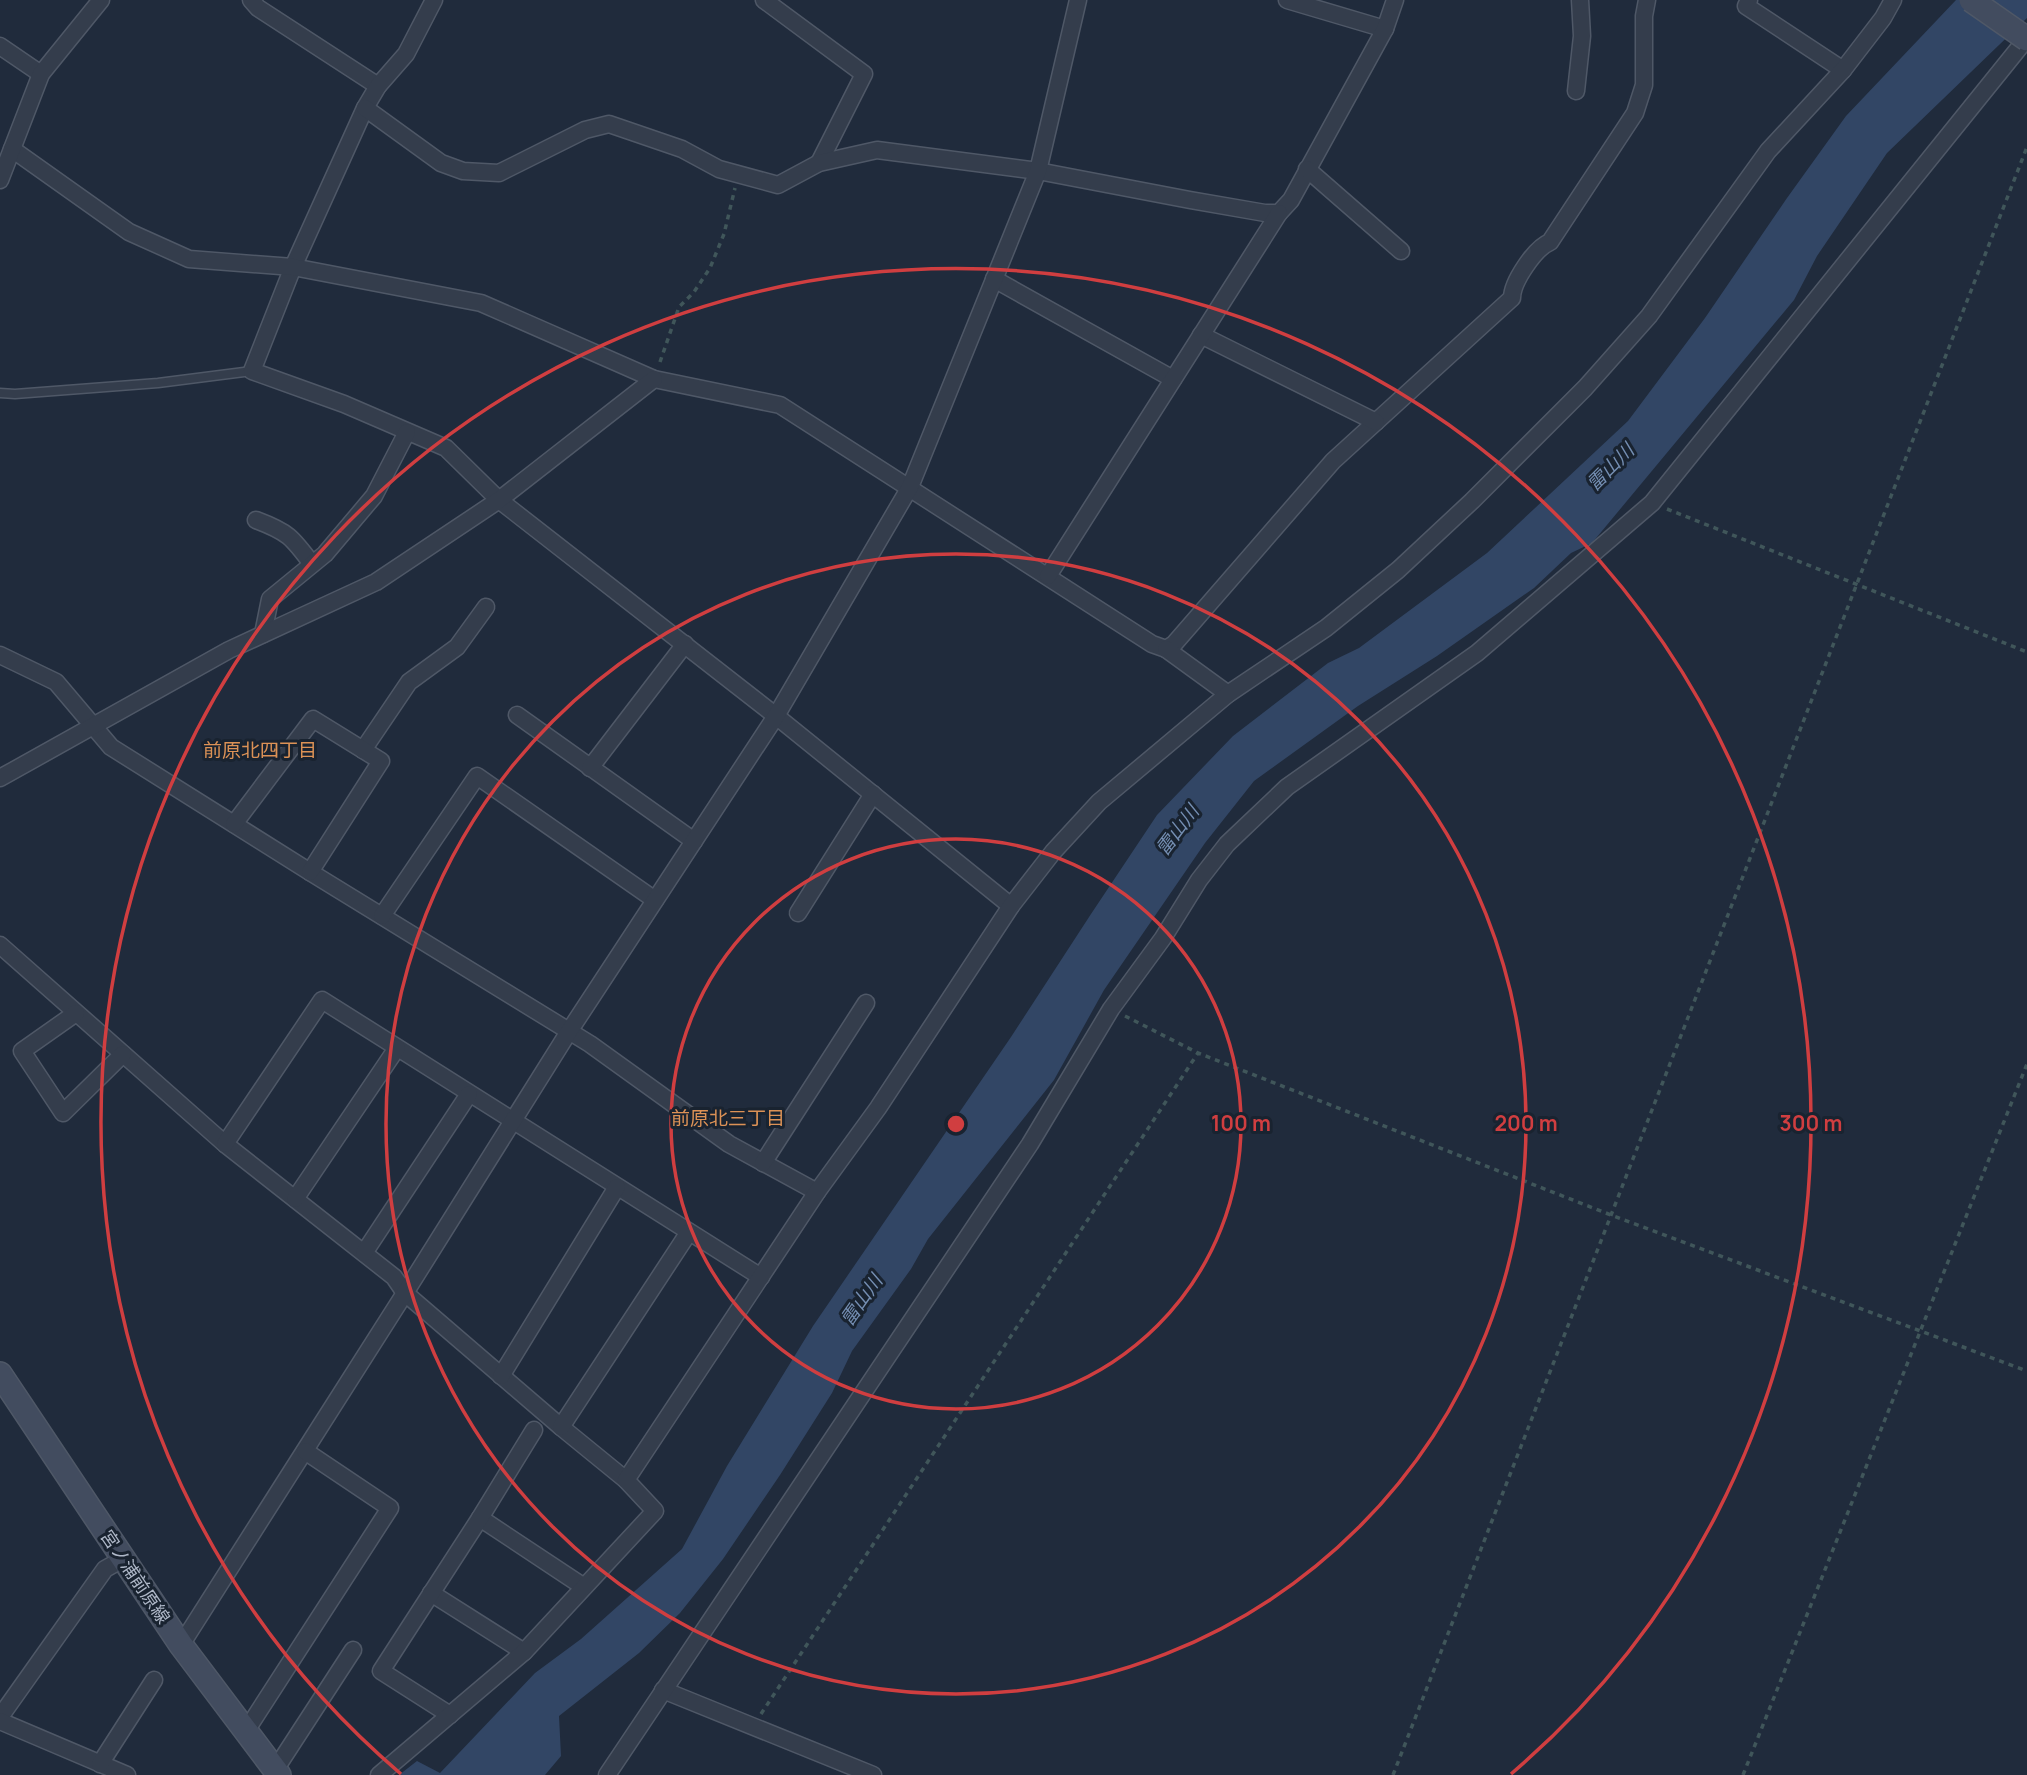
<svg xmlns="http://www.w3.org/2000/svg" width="2027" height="1775" font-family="Manrope,'Noto Sans JP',sans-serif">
<rect width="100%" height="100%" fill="#202b3c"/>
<polygon fill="#324665" points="1956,0 2027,0 2027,18 1887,153 1817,256 1794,300 1592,543 1571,553 1534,588 1437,656 1358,706 1254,781 1205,843 1104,990 1054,1080 928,1239 911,1269 852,1351 832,1393 780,1475 723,1559 680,1613 639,1653 559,1716 561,1756 545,1775 399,1775 417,1761 440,1773 535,1673 581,1639 682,1549 727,1466 813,1326 1011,1037 1091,914 1157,815 1233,736 1328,663 1359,648 1487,553 1628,421 1705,318 1787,198 1846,116"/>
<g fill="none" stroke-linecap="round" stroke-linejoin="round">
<defs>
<polyline id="service" points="0,393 15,394 158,383 252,371"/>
<g id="minor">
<polyline points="251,0 258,8 378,86"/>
<polyline points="434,0 406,54 378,86 365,108 293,267 252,371 344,404 446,448 499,500 776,716 1011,906"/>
<polyline points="764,0 864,74 819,163"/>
<polyline points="1287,0 1385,29"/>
<polyline points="1749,0 1746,6 1843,70"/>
<polyline points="0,46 41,74"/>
<polyline points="1576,91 1582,36 1580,0"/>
<polyline points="365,108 441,163 463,171 499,173 585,130 609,124 682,149 719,169 778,185 819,163 877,150 1038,171 1190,200 1265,213 1279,213 1291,200 1385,29 1395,0"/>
<path d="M12,149L129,232L189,259L293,267L481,303L654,379L780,405L1152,644L1166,649L1174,644L1333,461L1512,298C1512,282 1535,248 1550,242L1635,113L1644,85V16L1647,0"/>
<polyline points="1307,169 1401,251"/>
<polyline points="0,180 41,74 101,0"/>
<polyline points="994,279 1173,379"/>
<polyline points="1201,335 1376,422"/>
<path d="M256,520C288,532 292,537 312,564"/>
<polyline points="1048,576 1279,213"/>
<polyline points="263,634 270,599 325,554 374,496 407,432"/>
<polyline points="1166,649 1228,694"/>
<polyline points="0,655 56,682 111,747 310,872 590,1044 729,1144 817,1192"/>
<polyline points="517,715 694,841"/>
<polyline points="363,750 409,682 457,647 486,607"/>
<polyline points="590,768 685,644"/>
<polyline points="0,778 229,650 376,582 499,500 654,379"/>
<polyline points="234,824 313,719 381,761 310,872"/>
<polyline points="798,913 873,794"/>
<polyline points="382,916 477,776 655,900"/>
<polyline points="0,945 225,1144 394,1277 405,1293 561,1427 626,1480"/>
<polyline points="76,1013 22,1051 63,1113 123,1054"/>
<polyline points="225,1144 322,1000 761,1277"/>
<polyline points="763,1163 866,1003"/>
<polyline points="295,1199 397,1048"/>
<polyline points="364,1253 469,1094"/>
<polyline points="501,1376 617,1187"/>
<polyline points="561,1427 689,1232"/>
<polyline points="480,1518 584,1587"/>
<polyline points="431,1593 524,1652"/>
<polyline points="181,1645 405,1293 568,1033 776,716 910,487 1038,171 1078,0"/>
<polyline points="663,1690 873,1775"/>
<polyline points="450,1715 381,1671 480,1518 534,1430"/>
<polyline points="0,1717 105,1569 123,1559"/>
<polyline points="0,1721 127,1775"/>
<polyline points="246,1731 390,1508 305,1451"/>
<polyline points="100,1764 154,1680"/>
<polyline points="275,1770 353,1650"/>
<polyline points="379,1775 524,1652 655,1511 626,1480 817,1192 878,1108 1011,906 1053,852 1099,802 1228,694 1326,628 1398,570 1472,501 1585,388 1649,316 1768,151 1843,70 1883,18 1893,0"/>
<polyline points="607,1775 1030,1144 1111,1009 1163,938 1199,880 1227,844 1287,787 1477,653 1652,503 2027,38"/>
</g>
<polyline id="secondary" points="0,1374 181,1645 279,1775"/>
</defs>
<use href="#service" stroke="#4f5867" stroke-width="11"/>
<use href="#minor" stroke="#4f5867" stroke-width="19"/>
<use href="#secondary" stroke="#4f5867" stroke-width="26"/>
<g stroke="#40565a" stroke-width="3.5" stroke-dasharray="5 5" stroke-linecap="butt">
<polyline points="660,362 679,307 694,292 710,268 724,234 735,188"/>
<polyline points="1667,509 2027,652"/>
<polyline points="1125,1016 1198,1053 1611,1215 2027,1371"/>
<polyline points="761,1714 1198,1053"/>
<polyline points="1393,1775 2027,147"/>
<polyline points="1743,1775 2027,1064"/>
</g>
<use href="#service" stroke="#343d4c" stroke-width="8"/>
<use href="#minor" stroke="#343d4c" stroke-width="16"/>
<use href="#secondary" stroke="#424c5f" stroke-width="23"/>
<defs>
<polyline id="secondary-bridge" points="1971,0 2027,39"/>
</defs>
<use href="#secondary-bridge" stroke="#4f5867" stroke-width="26" stroke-linecap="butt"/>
<use href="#secondary-bridge" stroke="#424c5f" stroke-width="23"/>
</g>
<g fill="none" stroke="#d03e40" stroke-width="3.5">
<circle cx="956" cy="1124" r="285"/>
<circle cx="956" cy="1124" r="570"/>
<path d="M401 1774A855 855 0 1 1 1511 1774"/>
</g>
<g text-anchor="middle" stroke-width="6" stroke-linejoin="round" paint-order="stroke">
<g font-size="18" fill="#afb8c8" stroke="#192330">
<text transform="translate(135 1577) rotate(56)" y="6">宮ノ浦前原線</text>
</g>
<g font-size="19" font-style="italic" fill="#748eb2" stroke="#192330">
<text transform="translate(1610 467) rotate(-45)" y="7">雷山川</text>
<text transform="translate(1177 830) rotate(-53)" y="7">雷山川</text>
<text transform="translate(861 1300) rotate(-55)" y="7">雷山川</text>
</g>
<g font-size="19" fill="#dc9256" stroke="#192330">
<text x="260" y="757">前原北四丁目</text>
<text x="728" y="1125">前原北三丁目</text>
</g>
</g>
<circle cx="956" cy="1124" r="10" fill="#d03e40" stroke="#192330" stroke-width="3.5"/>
<g font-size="21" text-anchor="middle" font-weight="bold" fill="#d03e40" stroke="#192330" stroke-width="6" stroke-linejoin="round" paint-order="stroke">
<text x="1241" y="1131">100 m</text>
<text x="1526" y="1131">200 m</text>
<text x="1811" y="1131">300 m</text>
</g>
</svg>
